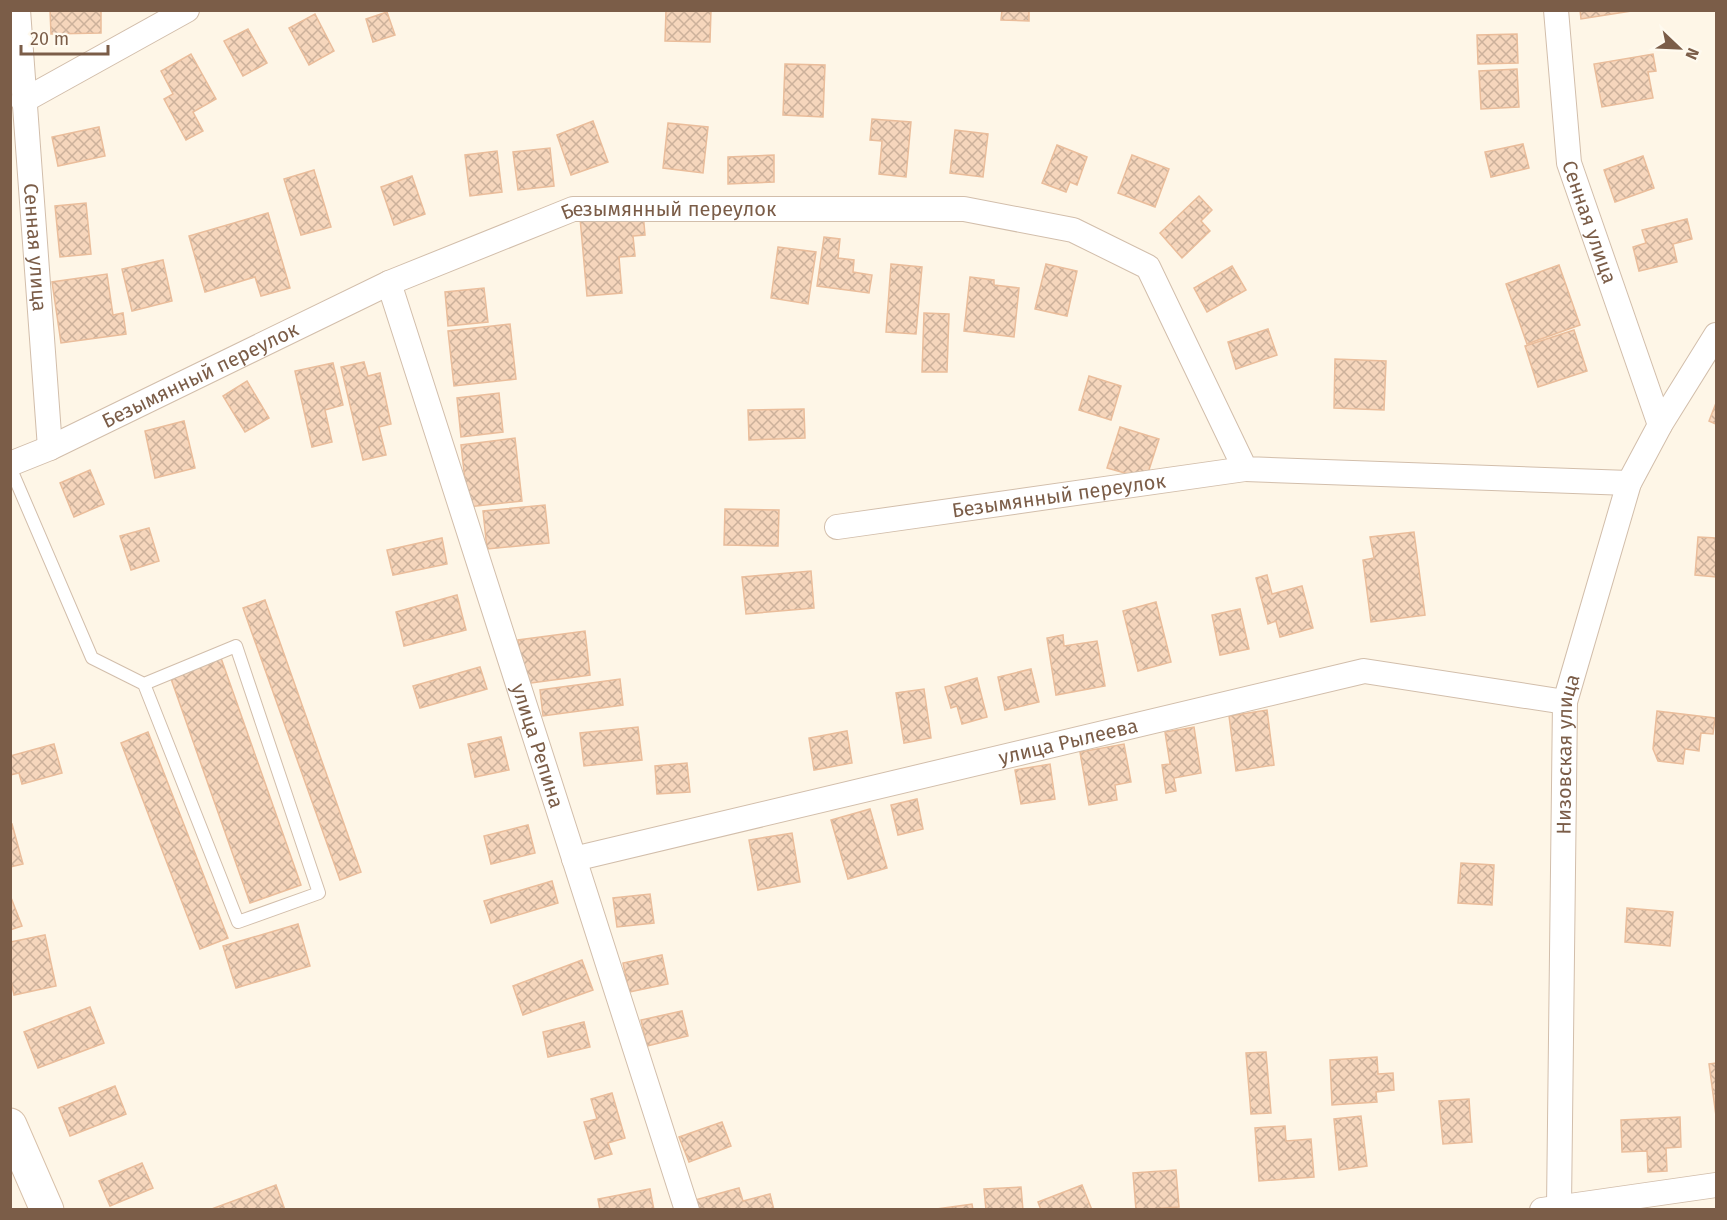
<svg xmlns="http://www.w3.org/2000/svg" width="1727" height="1220" font-family="'Fira Sans',sans-serif">
<defs>
<pattern id="building-cross-hatch" width="8" height="8" patternUnits="userSpaceOnUse" patternTransform="scale(1.5)"><rect width="8" height="8" fill="#f6d6bc"/><path d="M0 0l8 8M0 8l8-8" fill="none" stroke="#ccb19b"/></pattern>
</defs>
<rect width="100%" height="100%" fill="#fef6e7"/>
<g fill="url(#building-cross-hatch)" stroke="#eabd9b" stroke-width="1.5">
<polygon points="50,10 101,10 101,33 51,34"/>
<polygon points="666,10 711,10 710,42 665,41"/>
<polygon points="1002,10 1029,10 1029,21 1001,20"/>
<polygon points="1580,10 1631,10 1631,11 1581,19"/>
<polygon points="387,12 395,35 373,42 366,19"/>
<polygon points="315,14 334,51 309,65 289,28"/>
<polygon points="248,29 267,63 243,76 224,41"/>
<polygon points="1517,34 1518,63 1478,64 1477,35"/>
<polygon points="191,54 216,99 193,112 203,131 186,140 164,99 173,94 161,71"/>
<polygon points="1653,54 1656,71 1648,72 1653,98 1602,107 1594,64"/>
<polygon points="785,64 825,65 823,117 783,115"/>
<polygon points="1517,69 1519,107 1481,109 1479,71"/>
<polygon points="872,119 911,122 906,177 879,174 882,141 870,140"/>
<polygon points="593,121 608,162 571,175 557,135"/>
<polygon points="668,123 708,127 703,173 663,168"/>
<polygon points="99,127 105,156 58,166 52,137"/>
<polygon points="955,130 988,134 983,177 950,173"/>
<polygon points="1523,144 1529,168 1491,177 1485,152"/>
<polygon points="1057,145 1087,157 1077,185 1070,182 1066,192 1042,183"/>
<polygon points="550,148 554,186 518,190 513,152"/>
<polygon points="497,151 502,192 470,196 465,155"/>
<polygon points="774,155 774,182 728,184 728,157"/>
<polygon points="1132,155 1169,169 1155,207 1118,193"/>
<polygon points="1643,156 1654,188 1615,202 1604,170"/>
<polygon points="314,170 331,227 301,235 284,179"/>
<polygon points="412,176 425,214 394,225 381,187"/>
<polygon points="1199,196 1212,210 1201,221 1210,231 1182,258 1160,233"/>
<polygon points="86,203 91,254 60,257 55,206"/>
<polygon points="643,212 645,235 633,236 635,256 619,257 622,293 587,296 580,218"/>
<polygon points="268,213 290,288 261,296 255,277 205,292 189,236"/>
<polygon points="1687,219 1692,239 1673,244 1677,262 1639,271 1633,247 1646,243 1642,230"/>
<polygon points="824,237 840,239 838,258 854,260 853,272 872,275 869,293 817,286"/>
<polygon points="778,247 816,252 808,304 771,298"/>
<polygon points="163,260 172,301 132,311 122,269"/>
<polygon points="891,264 922,267 916,334 886,332"/>
<polygon points="1046,264 1077,271 1067,316 1035,309"/>
<polygon points="1559,265 1580,325 1527,344 1506,284"/>
<polygon points="1232,266 1246,290 1207,312 1194,288"/>
<polygon points="107,274 113,315 123,313 126,334 61,343 52,282"/>
<polygon points="970,277 994,280 994,285 1019,288 1014,337 964,331"/>
<polygon points="484,288 488,322 448,326 445,292"/>
<polygon points="924,313 949,314 947,372 922,372"/>
<polygon points="510,324 516,379 454,386 448,331"/>
<polygon points="1268,329 1277,355 1236,369 1228,342"/>
<polygon points="1574,330 1587,371 1538,387 1525,346"/>
<polygon points="1335,359 1386,361 1384,410 1334,408"/>
<polygon points="364,362 368,376 380,373 391,424 379,427 386,455 363,460 341,367"/>
<polygon points="333,363 343,405 325,410 332,442 312,447 295,371"/>
<polygon points="1089,376 1121,386 1111,420 1079,410"/>
<polygon points="247,381 269,418 245,432 223,396"/>
<polygon points="499,393 503,432 461,437 457,398"/>
<polygon points="1716,403 1716,424 1709,421"/>
<polygon points="804,409 805,438 749,440 748,410"/>
<polygon points="184,421 195,468 155,478 145,431"/>
<polygon points="1120,427 1159,439 1146,479 1107,468"/>
<polygon points="515,438 522,501 468,507 461,445"/>
<polygon points="90,470 104,504 74,517 60,483"/>
<polygon points="545,505 549,543 487,549 483,511"/>
<polygon points="725,509 779,510 778,546 724,545"/>
<polygon points="149,528 159,561 131,570 120,536"/>
<polygon points="1414,532 1425,615 1371,622 1363,560 1374,558 1370,537"/>
<polygon points="1698,537 1716,538 1716,577 1695,575"/>
<polygon points="442,538 447,564 393,575 387,550"/>
<polygon points="811,571 814,608 746,614 742,577"/>
<polygon points="1267,575 1272,594 1302,586 1313,628 1280,637 1276,621 1268,624 1256,578"/>
<polygon points="457,595 466,630 404,646 396,612"/>
<polygon points="265,600 361,872 340,880 243,608"/>
<polygon points="1156,602 1171,662 1138,671 1123,611"/>
<polygon points="1240,609 1249,649 1220,655 1212,615"/>
<polygon points="585,631 590,675 524,684 518,640"/>
<polygon points="1063,635 1064,646 1097,641 1105,686 1056,695 1047,638"/>
<polygon points="221,658 301,885 250,903 170,676"/>
<polygon points="480,667 487,689 420,708 413,686"/>
<polygon points="1031,669 1039,702 1005,710 998,677"/>
<polygon points="977,678 987,717 962,724 957,706 951,708 945,687"/>
<polygon points="620,679 623,705 543,716 540,690"/>
<polygon points="924,689 931,738 904,743 896,693"/>
<polygon points="1267,710 1274,765 1236,771 1229,716"/>
<polygon points="1657,711 1715,718 1713,734 1701,733 1699,751 1685,749 1683,764 1658,761 1653,749"/>
<polygon points="638,727 642,760 584,766 580,733"/>
<polygon points="1194,727 1201,773 1174,778 1176,791 1166,793 1162,765 1170,764 1165,732"/>
<polygon points="847,731 852,763 814,770 809,738"/>
<polygon points="148,732 228,938 200,949 121,743"/>
<polygon points="501,737 509,770 475,777 468,744"/>
<polygon points="54,744 62,773 22,784 19,773 10,775 10,756"/>
<polygon points="1124,744 1131,782 1115,785 1117,800 1089,805 1080,752"/>
<polygon points="687,763 690,792 657,794 655,766"/>
<polygon points="1050,764 1055,799 1021,804 1015,770"/>
<polygon points="917,799 923,829 898,835 891,805"/>
<polygon points="870,809 887,868 848,879 831,820"/>
<polygon points="12,824 23,864 10,867 10,825"/>
<polygon points="528,825 535,853 491,864 484,836"/>
<polygon points="792,833 800,882 758,890 749,840"/>
<polygon points="1461,863 1494,865 1492,905 1458,903"/>
<polygon points="552,881 558,903 491,923 484,901"/>
<polygon points="650,894 654,923 617,927 613,898"/>
<polygon points="10,895 22,926 10,930"/>
<polygon points="1627,908 1673,912 1670,946 1625,942"/>
<polygon points="298,924 310,966 236,988 223,946"/>
<polygon points="45,935 56,986 14,995 10,977 10,942"/>
<polygon points="662,955 668,984 629,992 623,963"/>
<polygon points="582,960 593,990 523,1015 513,986"/>
<polygon points="90,1007 104,1043 38,1068 24,1032"/>
<polygon points="682,1011 688,1036 647,1046 641,1020"/>
<polygon points="584,1022 590,1047 548,1057 543,1032"/>
<polygon points="1266,1052 1271,1113 1251,1114 1246,1053"/>
<polygon points="1377,1057 1378,1074 1393,1073 1394,1090 1376,1092 1377,1102 1332,1105 1330,1060"/>
<polygon points="1716,1063 1716,1116 1709,1064"/>
<polygon points="115,1086 126,1114 70,1136 59,1108"/>
<polygon points="612,1093 625,1138 608,1143 612,1154 595,1159 584,1122 597,1119 591,1099"/>
<polygon points="1469,1099 1472,1142 1443,1144 1439,1101"/>
<polygon points="1361,1116 1367,1166 1339,1170 1334,1119"/>
<polygon points="1680,1117 1681,1147 1666,1148 1667,1171 1648,1172 1647,1151 1622,1152 1621,1120"/>
<polygon points="722,1122 731,1146 689,1162 679,1137"/>
<polygon points="1285,1126 1286,1141 1311,1139 1314,1177 1259,1181 1255,1128"/>
<polygon points="142,1163 153,1188 110,1206 99,1181"/>
<polygon points="1176,1170 1179,1207 1136,1210 1133,1173"/>
<polygon points="276,1185 285,1210 209,1210"/>
<polygon points="1082,1185 1092,1210 1041,1210 1038,1202"/>
<polygon points="1021,1187 1023,1210 986,1210 984,1189"/>
<polygon points="739,1188 743,1201 770,1194 774,1210 697,1210 695,1200"/>
<polygon points="650,1189 654,1210 600,1210 598,1199"/>
<polygon points="972,1204 973,1210 937,1210 937,1209"/>
</g>
<g fill="none" stroke-linecap="round" stroke-linejoin="round">
<defs>
<polyline id="lane" points="10,467 92,658 144,684 238,922 319,893 236,646 144,684"/>
<g id="street">
<path id="s1" d="M18,10L50,448"/>
<path id="s2" d="M1556,10L1569,163L1660,425"/>
<polyline points="23,101 187,10"/>
<path id="s3" d="M389,283L687,1210"/>
<path id="s4" d="M10,464L50,448L389,283L573,209H964L1073,230L1148,267L1245,469L1629,483"/>
<path id="s5" d="M837,527L1245,469"/>
<path id="s6" d="M574,859L1364,671L1565,702"/>
<path id="s7" d="M1559,1207L1565,702L1629,483L1660,425L1716,335"/>
<polyline points="1542,1210 1716,1185"/>
</g>
<polyline id="secondary" points="10,1125 47,1210"/>
</defs>
<use href="#lane" stroke="#d2beab" stroke-width="14"/>
<use href="#street" stroke="#d2beab" stroke-width="26"/>
<use href="#secondary" stroke="#d8c1aa" stroke-width="35"/>
<use href="#lane" stroke="#fff" stroke-width="12"/>
<use href="#street" stroke="#fff" stroke-width="24"/>
<use href="#secondary" stroke="#fff" stroke-width="33"/>
</g>
<g text-anchor="middle" stroke-width="4.5" stroke-linejoin="round" paint-order="stroke">
<g font-size="20" fill="#7b5d48" stroke="#fffaef">
<text dy="7" stroke="none"><textPath href="#s4" startOffset="714">Безымянный переулок</textPath></text>
<text dy="7" stroke="none"><textPath href="#s2" startOffset="216">Сенная улица</textPath></text>
<text dy="7" stroke="none"><textPath href="#s1" startOffset="238">Сенная улица</textPath></text>
<text dy="7" stroke="none"><textPath href="#s4" startOffset="210">Безымянный переулок</textPath></text>
<text dy="7" stroke="none"><textPath href="#s5" startOffset="224">Безымянный переулок</textPath></text>
<text dy="7" stroke="none"><textPath href="#s6" startOffset="508">улица Рылеева</textPath></text>
<text dy="7" stroke="none"><textPath href="#s3" startOffset="486">улица Репина</textPath></text>
<text dy="7" stroke="none"><textPath href="#s7" startOffset="453">Низовская улица</textPath></text>
</g>
</g>
<rect width="1727" height="1220" fill="none" stroke="#7b5d48" stroke-width="24"/>
<g transform="translate(1679 48) rotate(113)" stroke="#fffaef" stroke-width="4.5" paint-order="stroke">
<path d="M0-4.5L10 22L0 15L-10 22Z" fill="#7b5d48"/>
<text y="-9" font-size="16" font-weight="bold" text-anchor="middle" fill="#7b5d48">N</text>
</g>
<path d="M21 45v9h87v-9" fill="none" stroke="#7b5d48" stroke-width="3"/>
<text x="30" y="45" font-size="18" fill="#7b5d48" stroke="#fffaef" stroke-width="4.5" paint-order="stroke">20 m</text>
</svg>
